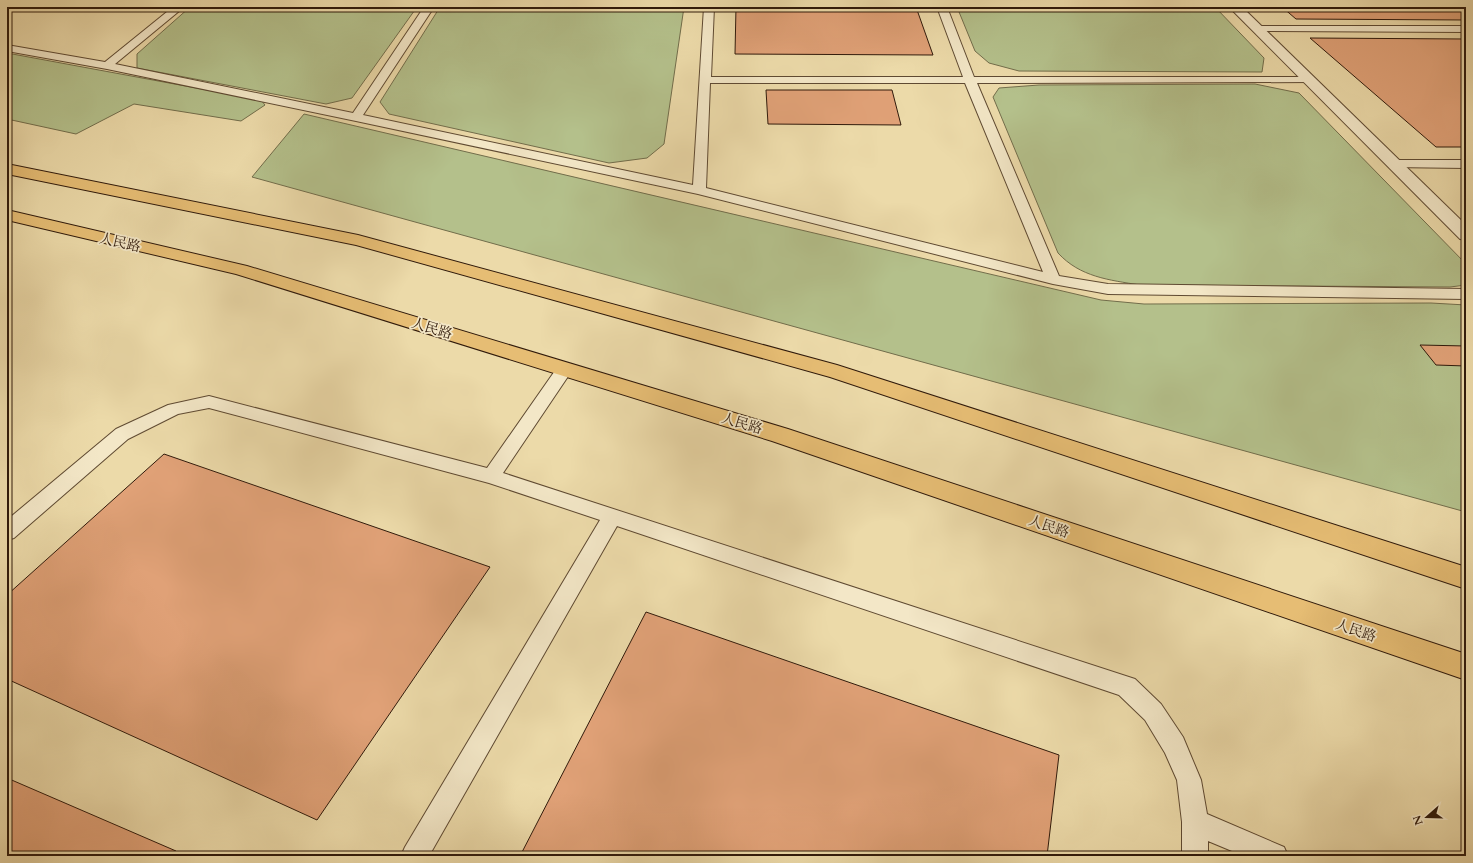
<svg xmlns="http://www.w3.org/2000/svg" width="1473" height="863" font-family="Cardo,'Noto Serif SC',serif">
<rect width="100%" height="100%" fill="#ecdaa9"/>
<filter id="stains"><feTurbulence type="fractalNoise" baseFrequency=".005" numOctaves="4"/><feColorMatrix values="0 0 0 0 .2 0 0 0 0 .09 0 0 0 0 .02 0 0 0 .5 -.17"/></filter>
<radialGradient id="worn" r=".72"><stop offset=".6" stop-color="#630" stop-opacity="0"/><stop offset="1" stop-color="#630" stop-opacity=".3"/></radialGradient>
<g fill="#b4c08b" stroke="#726d4b">
<polygon points="190,7 417,7 352,98 326,104 137,68 137,54"/>
<polygon points="440,7 684,7 664,144 647,158 609,163 389,114 380,102"/>
<polygon points="957,7 1215,7 1264,58 1262,72 1019,71 989,63 975,51"/>
<polygon points="7,53 261,100 265,105 241,121 134,104 76,134 7,119"/>
<path d="M1255,84L1299,93L1466,264V285L1450,287L1140,285C1109,280 1080,277 1058,253L993,97L999,88L1039,85Z"/>
<polygon points="304,114 1101,300 1144,304 1431,303 1466,305 1466,512 252,177"/>
</g>
<g fill="#e0a177" stroke="#301a0b">
<polygon points="736,7 916,7 933,55 735,54"/>
<polygon points="1282,7 1466,7 1466,20 1296,19"/>
<polygon points="1310,38 1466,39 1466,147 1436,147"/>
<polygon points="766,90 892,90 901,125 768,124"/>
<polygon points="1420,345 1466,346 1466,366 1436,365"/>
<polygon points="164,454 490,567 317,820 7,679 7,595"/>
<polygon points="646,612 1059,755 1047,856 520,856"/>
<polygon points="7,778 176,851 171,856 7,856"/>
</g>
<g fill="none" stroke-linecap="round" stroke-linejoin="round">
<defs>
<g id="service">
<path d="M173,7H184L115,64L353,113L424,7H434L363,115L693,185L704,7H714L711,77H963L937,7H947L974,77H1309L1315,80L1313,82L977,83L1059,276L1108,284L1466,289V299L1108,294L1053,284L698,194L356,121L107,69L7,51V45L105,62ZM710,83H965L1043,272L706,188Z"/>
<polygon points="1258,26 1466,26 1466,32 1254,31 1253,29 1254,27"/>
<polygon points="1394,160 1466,160 1466,168 1390,167 1388,164"/>
<polygon points="565,363 571,365 573,369 503,473 1135,679 1161,704 1183,737 1201,780 1207,814 1284,847 1288,856 1244,856 1208,841 1208,856 1182,856 1182,822 1177,780 1165,753 1145,720 1119,695 617,526 429,856 401,856 405,847 600,520 489,483 209,408 178,414 128,439 14,538 7,540 7,520 116,429 168,405 209,396 487,468 559,365"/>
</g>
<polygon id="minor" points="1229,7 1242,7 1466,225 1466,240 1460,239"/>
<g id="primary">
<polygon points="7,164 358,235 837,365 1466,567 1466,589 830,377 356,245 7,174"/>
<polygon points="7,210 247,266 788,429 1466,654 1466,680 772,441 236,274 7,220"/>
</g>
</defs>
<use href="#service" stroke="#5f4a32" stroke-width="2"/>
<use href="#minor" stroke="#5f4a32" stroke-width="2"/>
<use href="#primary" stroke="#301a0b" stroke-width="2"/>
<use href="#service" fill="#f3e7c7" fill-rule="evenodd"/>
<use href="#minor" fill="#f3e7c7" fill-rule="evenodd"/>
<use href="#primary" fill="#e6bd74" fill-rule="evenodd"/>
</g>
<g text-anchor="middle" stroke-width="3.5" stroke-linejoin="round" paint-order="stroke">
<g font-size="14" fill="#301a0b" stroke="#f3e7c7">
<text transform="translate(120 242) rotate(13)" y="5">人民路</text>
<text transform="translate(432 328) rotate(17)" y="5">人民路</text>
<text transform="translate(742 423) rotate(17)" y="5">人民路</text>
<text transform="translate(1049 526) rotate(19)" y="5">人民路</text>
<text transform="translate(1356 630) rotate(19)" y="5">人民路</text>
</g>
</g>
<rect width="1473" height="863" fill="none" stroke="#ecdaa9" stroke-width="24"/>
<rect x="8" y="8" width="1457" height="847" fill="none" stroke="#301a0b" stroke-width="2"/>
<rect x="12" y="12" width="1449" height="839" fill="none" stroke="#301a0b"/>
<g transform="translate(1427 817) rotate(250)" stroke="#f3e7c7" stroke-width="3" paint-order="stroke">
<path d="M0-3L7 15L0 10L-7 15Z" fill="#301a0b"/>
<text y="-6" font-size="11" font-weight="bold" text-anchor="middle" fill="#301a0b">N</text>
</g>
<rect width="100%" height="100%" filter="url(#stains)"/>
<rect width="100%" height="100%" fill="url(#worn)"/>
</svg>
